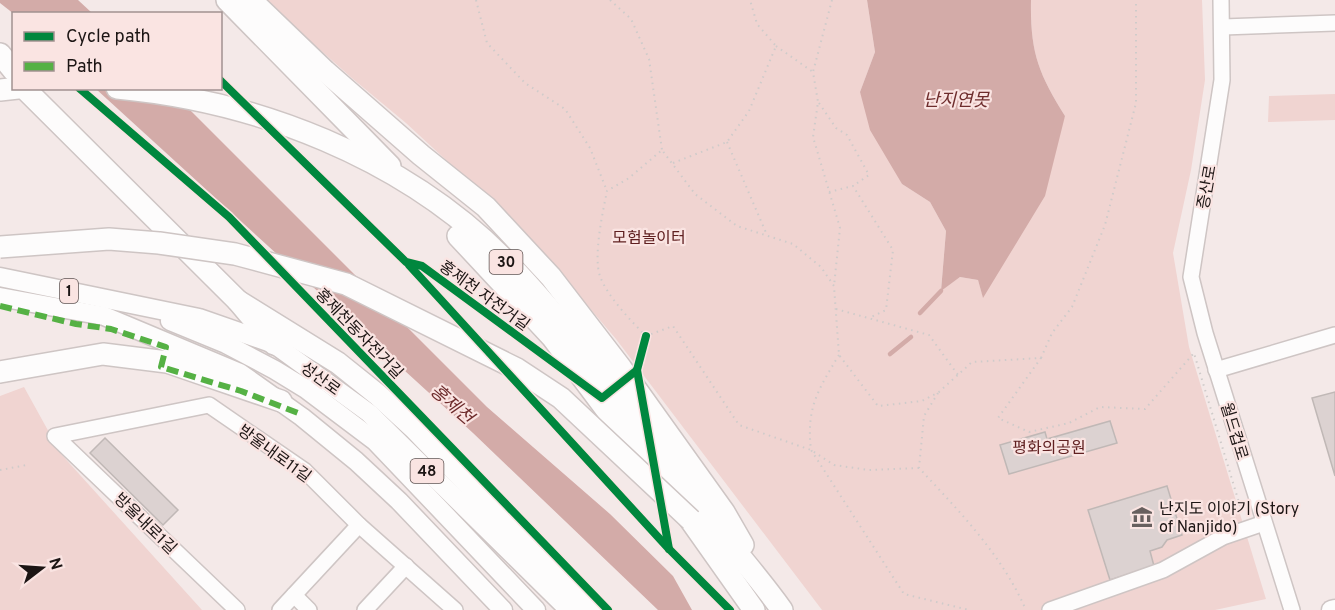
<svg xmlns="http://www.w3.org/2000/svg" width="1335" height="610" font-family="Overpass,'Noto Sans KR',sans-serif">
<rect width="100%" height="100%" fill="#f4e9e8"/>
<g fill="#f0d4d1">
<path d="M264,0H867L875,52L860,92L902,184L930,202L946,231L941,290L960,277L978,280L983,297L1065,116C1038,73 1030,51 1031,0H1202L1205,80L1191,170L1173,253L1189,347L1266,599L1215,610H822L616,339L528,236L406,123L353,79Z"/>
<polygon points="1335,94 1335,120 1268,122 1269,96"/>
<polygon points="24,387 61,454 202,610 0,610 0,396"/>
</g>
<g fill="#d3aba8">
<polygon points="0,0 78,0 92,13 14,14 0,3"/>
<path d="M867,0H1031C1030,51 1038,73 1065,116L1045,196L983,298L978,280L960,277L941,291L946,231L930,202L902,184L870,130L860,92L875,52Z"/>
<polygon points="96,89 169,89 487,407 610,514 673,576 692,610 658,610 473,433"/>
</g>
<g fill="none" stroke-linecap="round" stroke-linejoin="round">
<g stroke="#d3aba8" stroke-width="4.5">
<polyline points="920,313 941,291"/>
<polyline points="890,354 911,337"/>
</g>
</g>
<g fill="#dcd2d1" stroke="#c0b8b6" stroke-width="1.5">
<polygon points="1335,392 1335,476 1312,398"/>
<polygon points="1110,421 1117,443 1009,474 1000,445 1045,432 1047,439"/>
<polygon points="105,438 178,510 163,525 90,453"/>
<polygon points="1167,486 1182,535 1167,540 1162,547 1150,551 1154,566 1110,580 1088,510"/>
</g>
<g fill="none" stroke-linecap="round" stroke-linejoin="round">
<defs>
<g id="minor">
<polyline points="1221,0 1222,80 1191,277 1205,333 1292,610"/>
<polyline points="1223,27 1335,23"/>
<polyline points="1216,370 1335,335"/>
<polyline points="294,595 309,610"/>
<polyline points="237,610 55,436 209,405 305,471 359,525 455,610"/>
<polyline points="280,610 359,525"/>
<polyline points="365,610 406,566"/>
<polyline points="1050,610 1163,570 1223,537 1264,523"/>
</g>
<g id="major">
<polyline points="0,277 199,318 274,344 369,413 569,610"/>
<polyline points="0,297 104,316 240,373 302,417 356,461 399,501 503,610"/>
<polyline points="170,321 226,344 275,370 306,389 375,441 536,610"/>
<polyline points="1331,610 1335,609"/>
</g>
<g id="highway">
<polyline points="227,0 390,166"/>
<polyline points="251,0 325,71 421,155 486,207 551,277 621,368 724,512 743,545"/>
<polyline points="0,54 14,71"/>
<polyline points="24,88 238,301 274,344"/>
<path d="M117,88C257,101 402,157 503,258C572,328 629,410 686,489C717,531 752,568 782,610"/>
<polyline points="0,90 18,88"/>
<polyline points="458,236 552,337 661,483"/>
<polyline points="238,301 338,363 378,395 414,428 590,610"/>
<polyline points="0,372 103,354 167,362 281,401"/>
<polyline points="684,511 754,610"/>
</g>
</defs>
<use href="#minor" stroke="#cec5c4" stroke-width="18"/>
<use href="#major" stroke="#cec5c4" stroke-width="21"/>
<use href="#highway" stroke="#cec5c4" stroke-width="24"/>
<g stroke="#cfcbca" stroke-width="2" stroke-dasharray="1.5 4.5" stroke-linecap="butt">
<polyline points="476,0 487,43 525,83 565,109 590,148 607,191"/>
<polyline points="610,0 631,19 649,59 662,150"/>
<polyline points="832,0 813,72 818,102 813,137 840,228 834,286"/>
<polyline points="776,46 813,72"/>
<polyline points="819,103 836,128 847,135 869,175 853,186"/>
<polyline points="727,142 767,235"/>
<polyline points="673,163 727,142 749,111 776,46 757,24 750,0"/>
<polyline points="829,192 853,186 893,250 886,310 869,318"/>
<polyline points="836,309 929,335 958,375"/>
<path d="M839,355C818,390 806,408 811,450L904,594L969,610"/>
<polyline points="1041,358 1052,333 1072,307 1105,225 1136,103 1136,0"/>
<path d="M938,393L924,416L919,468C960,512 1002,555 1026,610"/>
<path d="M919,468L869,470L834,465L811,450L739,425L673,326L646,336C631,321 607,296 600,276C593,256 603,211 607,191L629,178L662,150L695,194L737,226L793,244L821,267L834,286L839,355L878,406L922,401L939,392L972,362L1041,358L998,418L1029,432L1069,423L1100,407L1145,409L1194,353L1243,516"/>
<polyline points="0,470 27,465"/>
</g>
<use href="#minor" stroke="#fdfcfc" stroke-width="15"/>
<use href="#major" stroke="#fdfcfc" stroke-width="18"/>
<use href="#highway" stroke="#fdfcfc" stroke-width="21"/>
<defs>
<polyline id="highway-bridge" points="0,247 109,239 159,243 235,254 346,284 517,369 561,398 691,520"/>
</defs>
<use href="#highway-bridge" stroke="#cec5c4" stroke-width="24" stroke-linecap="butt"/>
<use href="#highway-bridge" stroke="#fdfcfc" stroke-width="21"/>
<polyline stroke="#55b144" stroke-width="6" stroke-dasharray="12 6" stroke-linecap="butt" points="0,306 76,324 111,329 166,347 161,367 241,391 298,413"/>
<defs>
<g id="cycleway">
<polyline points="220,80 406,262 422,266 602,398 637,370 646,336"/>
<polyline points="79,88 229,217 608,610"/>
<polyline points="409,265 669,549 730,610"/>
<polyline points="637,370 669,549"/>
</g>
</defs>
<use href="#cycleway" stroke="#fae4e2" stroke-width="11"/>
<use href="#cycleway" stroke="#00873e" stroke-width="8"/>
</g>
<defs>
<symbol id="museum-bare" viewBox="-9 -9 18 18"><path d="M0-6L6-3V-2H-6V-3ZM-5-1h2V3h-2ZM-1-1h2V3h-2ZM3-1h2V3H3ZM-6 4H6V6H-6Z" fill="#685f5e" stroke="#fae4e2" stroke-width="2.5" paint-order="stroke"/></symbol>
</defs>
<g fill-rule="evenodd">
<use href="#museum-bare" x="1127" y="502" width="30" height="30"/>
</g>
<g text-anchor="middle" stroke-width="4.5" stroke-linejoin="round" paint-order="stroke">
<g fill="#fae4e2" stroke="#5f5352" stroke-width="1.5">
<rect x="489.5" y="250" width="33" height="24" rx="4.5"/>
<rect x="60" y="279" width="18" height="24" rx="4.5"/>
<rect x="410.5" y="459" width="33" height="24" rx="4.5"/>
</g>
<g font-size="15" font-weight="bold" fill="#1c1514">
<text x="506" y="267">30</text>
<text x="69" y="296">1</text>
<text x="427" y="476">48</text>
</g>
<g font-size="16" fill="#1c1514" stroke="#fae4e2">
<text transform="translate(1206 187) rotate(-80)" y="6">증산로</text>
<text transform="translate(485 295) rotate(36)" y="6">홍제천 자전거길</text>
<text transform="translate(360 333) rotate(46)" y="6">홍제천동자전거길</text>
<text transform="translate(321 378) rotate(36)" y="6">성산로</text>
<text transform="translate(1235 431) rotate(73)" y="6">월드컵로</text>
<text transform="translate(275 453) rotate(36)" y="6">방울내로11길</text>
<text transform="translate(146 523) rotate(44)" y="6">방울내로1길</text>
</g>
<g font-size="16" fill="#602021" stroke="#fae4e2">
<text x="649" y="243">모험놀이터</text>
<text x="1049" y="453">평화의공원</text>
</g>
<g font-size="16" fill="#1c1514" stroke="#fae4e2" text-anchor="start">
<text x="1159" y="514">난지도 이야기 (Story<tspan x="1159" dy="18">of Nanjido)</tspan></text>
</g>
<g font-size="18" font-style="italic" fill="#6e2c2c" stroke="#fae4e2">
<text x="956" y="106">난지연못</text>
<text transform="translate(452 404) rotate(41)" y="6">홍제천</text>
</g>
</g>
<rect x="12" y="12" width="210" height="78" fill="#fae4e2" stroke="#a19190" stroke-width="1.5"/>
<rect x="24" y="32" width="30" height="9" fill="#00873e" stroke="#a19190" stroke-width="1.5"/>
<text x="66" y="42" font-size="18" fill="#1c1514">Cycle path</text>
<rect x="24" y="62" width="30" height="9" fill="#55b144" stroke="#a19190" stroke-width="1.5"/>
<text x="66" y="72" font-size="18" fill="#1c1514">Path</text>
<g transform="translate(42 568) rotate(73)" stroke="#fae4e2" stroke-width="4.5" paint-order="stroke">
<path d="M0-4.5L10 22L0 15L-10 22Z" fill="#1c1514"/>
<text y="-9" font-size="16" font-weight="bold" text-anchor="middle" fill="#1c1514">N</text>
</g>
</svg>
